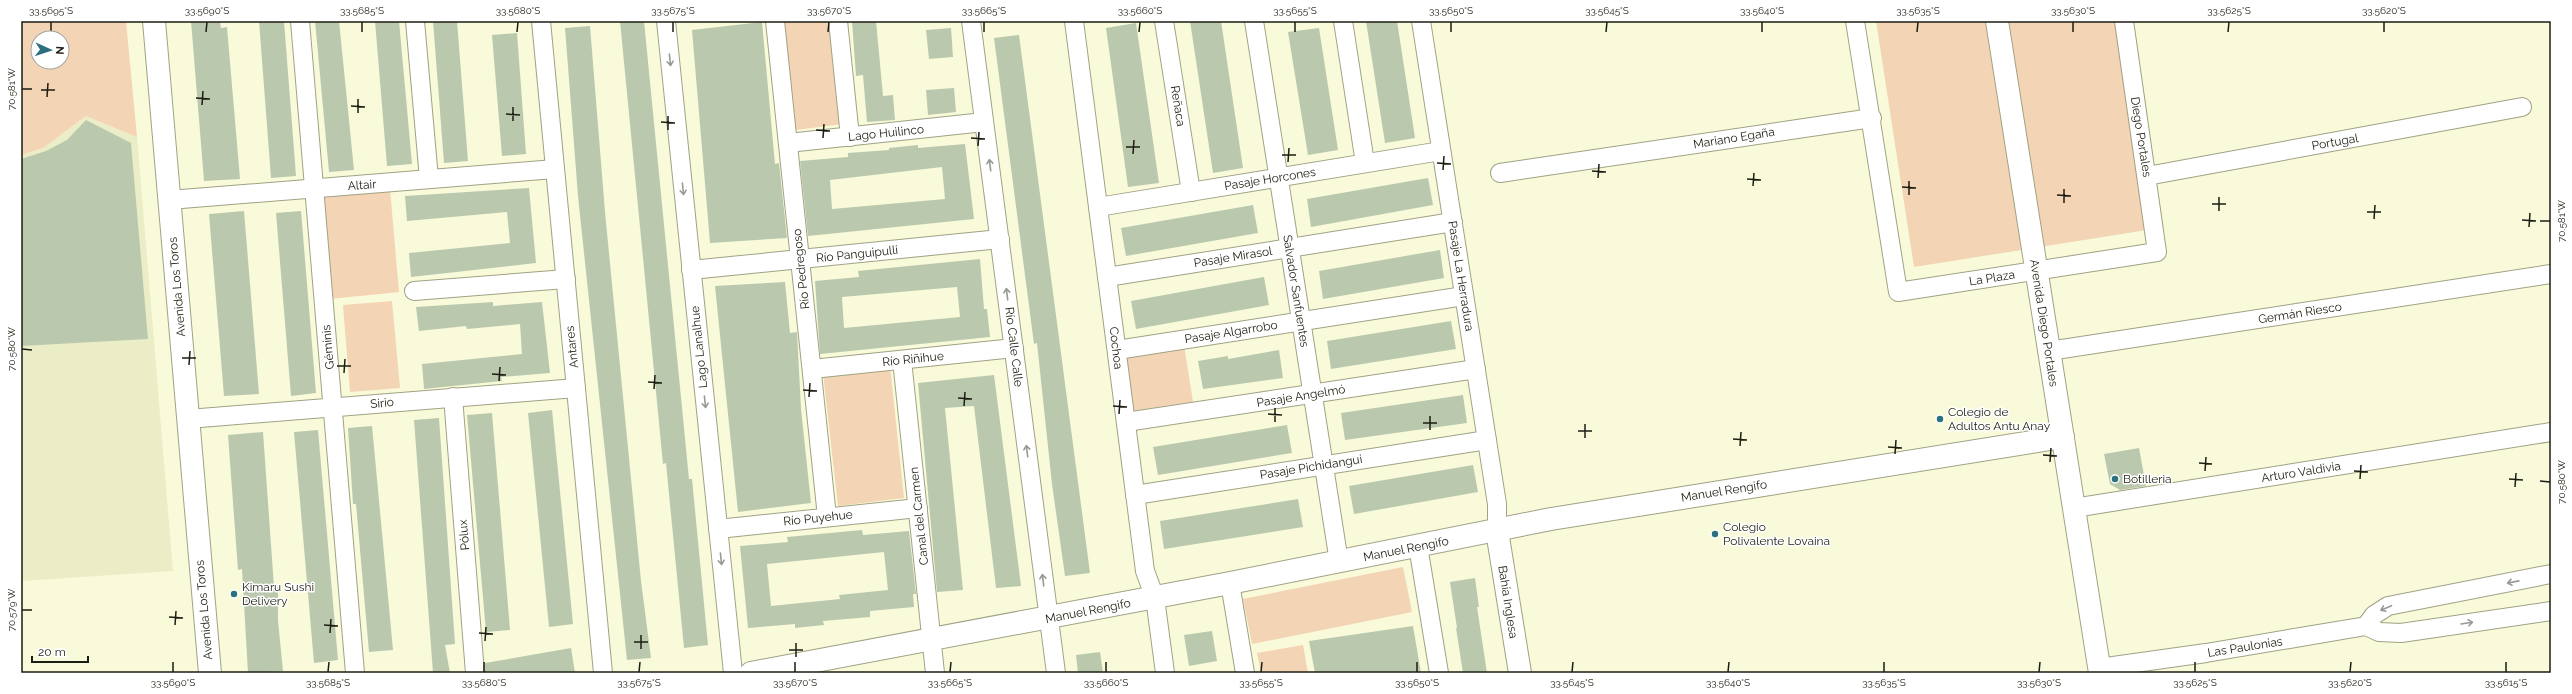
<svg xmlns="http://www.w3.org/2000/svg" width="2572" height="694" font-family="Raleway,sans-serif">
<rect width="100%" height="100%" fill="#f8fada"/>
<polygon fill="#ebedc6" points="86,116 137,137 173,571 21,581 21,155 43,148"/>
<g fill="#f3d4b5" fill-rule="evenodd">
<path d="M21,21H126L137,137L86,116L43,148L21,155ZM38,38H62V62H38Z"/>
<polygon points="784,21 832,21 843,124 796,130"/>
<polygon points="1876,21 2115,21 2147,230 1914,267"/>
<polygon points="390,189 399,292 330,299 321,196"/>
<polygon points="392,301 400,388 350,392 343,305"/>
<polygon points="1184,345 1193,402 1132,411 1124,354"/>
<polygon points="890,366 904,498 838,506 823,373"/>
<polygon points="1403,567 1412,612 1252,644 1243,599"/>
<polygon points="1303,645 1308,673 1261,673 1257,653"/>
</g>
<g fill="#bac9ae" fill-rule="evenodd">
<polygon points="191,21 220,21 221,28 227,27 240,179 204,181"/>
<polygon points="259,21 284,21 296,176 271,178"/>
<polygon points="315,21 339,21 354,170 329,172"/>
<polygon points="375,21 399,21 412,164 387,166"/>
<polygon points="433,21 457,21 468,161 444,163"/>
<polygon points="620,21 644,21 689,479 692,479 708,645 684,648 666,463 663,464"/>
<polygon points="852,21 876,21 883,96 893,95 895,120 867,122 863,75 856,76"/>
<polygon points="1190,21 1221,21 1243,168 1213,173"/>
<polygon points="1366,21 1397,21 1415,138 1385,143"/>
<polygon points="762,22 775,164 779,163 787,238 710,243 692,30"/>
<polygon points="1136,23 1159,183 1128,187 1106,28"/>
<polygon points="590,26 605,212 641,581 651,658 627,660 578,196 565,28"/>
<polygon points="951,28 953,57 929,59 926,30"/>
<polygon points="1319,28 1338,150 1308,155 1288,32"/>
<polygon points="517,33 526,154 502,156 492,35"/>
<polygon points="1019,35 1090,573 1065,576 1052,484 1037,343 1034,344 994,38"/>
<polygon points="954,88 956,112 928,115 926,90"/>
<polygon points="86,120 131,143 148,339 21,346 21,159 46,151 67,140"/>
<path d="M965,144L974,219L808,236L800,161L848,157V153L889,150V148L918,145V148ZM942,167L945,199L832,209L830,180Z"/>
<polygon points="1428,178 1433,205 1311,227 1307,199"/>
<polygon points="529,188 536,263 411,277 409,253 510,243 507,212 407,221 405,196"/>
<polygon points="1253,205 1258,233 1126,256 1121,228"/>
<polygon points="244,211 259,394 224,396 209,214"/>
<polygon points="301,211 316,393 291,396 276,213"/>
<polygon points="1440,250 1444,278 1323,299 1319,271"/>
<path d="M980,259L984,309H987L990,337L820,354L815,281L859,277L858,271ZM957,287L960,317L844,328L842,297Z"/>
<polygon points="1264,277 1269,305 1136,329 1131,301"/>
<polygon points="785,282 790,333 797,332 801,409 811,503 738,512 715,286"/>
<polygon points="493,302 493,306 542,302 550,373 501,377 502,381 424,389 422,364 522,354 520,324 467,329 466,326 419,331 416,307"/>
<polygon points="1451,321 1456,349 1331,369 1327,341"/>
<polygon points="1279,350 1283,378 1203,389 1198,361 1228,356 1228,359"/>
<polygon points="994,375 1021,586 996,588 974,406 945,408 963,590 937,592 918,383"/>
<polygon points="1463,395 1467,423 1345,440 1341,413"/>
<polygon points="552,410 573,624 549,627 528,413"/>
<polygon points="492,413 510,630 486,632 467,415"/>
<polygon points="439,418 455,644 445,645 450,673 433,673 414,420"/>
<polygon points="1287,425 1292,453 1158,475 1153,447"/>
<polygon points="372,426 393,650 369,652 356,504 353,504 348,428"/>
<polygon points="318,430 338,660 314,663 294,432"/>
<polygon points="263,432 274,587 278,587 278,621 283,671 248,673 242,569 238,570 228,435"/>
<polygon points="2139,448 2146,486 2120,490 2110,484 2104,454"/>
<polygon points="1473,465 1478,492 1354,514 1349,486"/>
<polygon points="1298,499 1303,527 1164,549 1160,521"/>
<path d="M862,530L863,535L909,531L916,594H913L914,607L870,611V617L823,621L824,625L795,628V624L748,628L740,546L788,542L787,537ZM884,552L888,590L839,595L840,599L771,606L767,564Z"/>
<polygon points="1475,578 1479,607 1477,607 1487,673 1463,673 1456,628 1457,628 1450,582"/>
<polygon points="1413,626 1421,673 1315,673 1309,641"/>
<polygon points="1212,631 1217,661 1189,666 1184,635"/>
<polygon points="571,648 575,673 485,673 485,663"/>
<polygon points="1100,652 1103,673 1078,673 1076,655"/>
</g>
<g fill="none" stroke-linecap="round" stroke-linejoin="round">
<defs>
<g id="minor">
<polyline points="300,21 355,673"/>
<polyline points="415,21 429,179"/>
<polyline points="541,21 603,673"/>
<polyline points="666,21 733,673"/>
<polyline points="775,21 827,517"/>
<polyline points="838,21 850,137"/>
<polyline points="971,21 1056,673"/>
<polyline points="1074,21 1145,571 1155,598 1165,673"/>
<polyline points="1164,21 1191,192"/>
<polyline points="1254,21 1339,562"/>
<polyline points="1343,21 1365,163"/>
<polyline points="1421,21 1497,504 1497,531"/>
<polyline points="1855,21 1898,292 2157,252 2124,21"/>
<polyline points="788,143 984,122"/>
<polyline points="1500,173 1872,118"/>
<polyline points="2147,176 2522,107"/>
<polyline points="169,200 555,169"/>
<polyline points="1098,207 1441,151"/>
<polyline points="691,270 1000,239"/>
<polyline points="1107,277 1453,222"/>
<polyline points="414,291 566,279"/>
<polyline points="1117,350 1464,296"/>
<polyline points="2049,351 2551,274"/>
<polyline points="902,360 935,673"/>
<polyline points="812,369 1014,348"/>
<polyline points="453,397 475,673"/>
<polyline points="188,419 576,388"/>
<polyline points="1126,422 1476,369"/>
<polyline points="1135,495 1487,440"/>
<polyline points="2074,508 2551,432"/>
<polyline points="718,529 918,508"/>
<polyline points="1418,546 1439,673"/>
<polyline points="2551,574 2388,606 2374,615 2366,626 2379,632 2401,633 2551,611"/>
<polyline points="1230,583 1245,673"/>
<polyline points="2099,668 2206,653 2366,626"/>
</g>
<g id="tertiary">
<polyline points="154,21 210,673"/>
<polyline points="1497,531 1520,673"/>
<polyline points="751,673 1230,583 1551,519 2063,437"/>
</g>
<polyline id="secondary" points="1997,21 2100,673"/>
</defs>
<use href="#minor" stroke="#a0a284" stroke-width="20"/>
<use href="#tertiary" stroke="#a0a284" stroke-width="24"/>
<use href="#secondary" stroke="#a0a284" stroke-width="24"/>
<use href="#minor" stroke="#fff" stroke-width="18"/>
<use href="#tertiary" stroke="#fff" stroke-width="22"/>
<use href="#secondary" stroke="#fff" stroke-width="22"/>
</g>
<defs><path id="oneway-shaft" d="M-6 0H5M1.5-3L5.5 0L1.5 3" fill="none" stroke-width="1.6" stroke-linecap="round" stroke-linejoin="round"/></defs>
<g stroke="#999994">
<use href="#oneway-shaft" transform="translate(670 60) rotate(84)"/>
<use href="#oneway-shaft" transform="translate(990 165) rotate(-97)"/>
<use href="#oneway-shaft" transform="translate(683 189) rotate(84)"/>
<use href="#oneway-shaft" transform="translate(1007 294) rotate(-97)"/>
<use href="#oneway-shaft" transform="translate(705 402) rotate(84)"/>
<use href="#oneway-shaft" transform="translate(1027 451) rotate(-97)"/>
<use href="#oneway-shaft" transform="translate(721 559) rotate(84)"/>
<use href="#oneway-shaft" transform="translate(1043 580) rotate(-97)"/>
<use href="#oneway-shaft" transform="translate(2513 582) rotate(169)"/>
<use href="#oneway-shaft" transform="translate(2386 608) rotate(157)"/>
<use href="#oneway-shaft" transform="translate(2467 623) rotate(-9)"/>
</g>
<path fill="none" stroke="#1d1d12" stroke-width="1.5" d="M51,32V22M206,32L207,22M362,32V22M517,32L518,22M673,32V22M828,32L829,22M984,32V22M1139,32L1140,22M1295,32V22M1451,32V22M1606,32L1607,22M1762,32V22M1917,32L1918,22M2073,32V22M2228,32L2229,22M2384,32V22M22,89H32M41,90H55M47,97L48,83M196,98L210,99M202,105L203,91M351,106L365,107M358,113V99M506,114L520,115M513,121V107M661,122L675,123M668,130V116M816,130L830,131M823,138L824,124M971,138L985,139M978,146L979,132M1126,147H1140M1133,154L1134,140M1282,155H1296M1288,162L1289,148M1437,163L1451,164M1443,170L1444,156M1592,171L1606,172M1598,178L1599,164M1747,179L1761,180M1753,186L1754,173M1902,187L1916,188M1909,195V181M2057,195L2071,196M2064,203V189M2212,204H2226M2219,211V197M2367,212H2381M2374,219L2375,205M2522,220L2536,221M2540,221H2550M2529,227L2530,213M22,349L32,350M182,358H196M189,365L190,351M337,366H351M344,373L345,359M492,374L506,375M499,381L500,367M648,382L662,383M654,389L655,375M803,390L817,391M809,397L810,383M958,398L972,399M964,406L965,392M1113,406L1127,407M1119,414L1120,400M1268,414L1282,415M1275,422V408M1423,423H1437M1430,430V416M1578,431H1592M1585,438V424M1733,439L1747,440M1740,446L1741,432M1888,447L1902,448M1895,454L1896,440M2043,455L2057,456M2050,462L2051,448M2199,463L2212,464M2205,471L2206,457M2354,471L2368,472M2360,479L2361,465M2509,479L2523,480M2540,481L2550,482M2515,487L2516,473M22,610H32M169,617L183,618M175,625L176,611M324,625L338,626M330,633L331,619M479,633L493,634M485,641L486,627M634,642H648M641,649V635M789,650H803M796,657V643M173,672V662M328,672L329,662M484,672V662M639,672L640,662M795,672V662M950,672L951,662M1106,672V662M1261,672L1262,662M1417,672V662M1572,672L1573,662M1728,672L1729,662M1884,672V662M2039,672L2040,662M2195,672V662M2350,672L2351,662M2506,672V662"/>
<g fill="#2c7080" stroke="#fff" stroke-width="1.5">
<circle cx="1940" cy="419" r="4"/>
<circle cx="2115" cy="479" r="4"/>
<circle cx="1715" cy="534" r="4"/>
<circle cx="234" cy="594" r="4"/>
</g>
<g text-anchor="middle" stroke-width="3" stroke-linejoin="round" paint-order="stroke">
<g font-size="12" fill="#1d1d12" stroke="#fff">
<text transform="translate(1178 106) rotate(81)" y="4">Reñaca</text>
<text transform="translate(886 133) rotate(-6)" y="4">Lago Huilinco</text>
<text transform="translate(2141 137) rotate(81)" y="4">Diego Portales</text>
<text transform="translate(1734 138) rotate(-9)" y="4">Mariano Egaña</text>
<text transform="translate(2335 142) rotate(-10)" y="4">Portugal</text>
<text transform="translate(1270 179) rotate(-9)" y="4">Pasaje Horcones</text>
<text transform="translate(362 185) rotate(-4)" y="4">Altair</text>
<text transform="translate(857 254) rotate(-6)" y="4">Río Panguipulli</text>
<text transform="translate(1233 257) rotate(-9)" y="4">Pasaje Mirasol</text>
<text transform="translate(801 269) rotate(-96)" y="4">Río Pedregoso</text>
<text transform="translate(1461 276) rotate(81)" y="4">Pasaje La Herradura</text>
<text transform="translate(1992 278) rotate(-9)" y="4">La Plaza</text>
<text transform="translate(177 287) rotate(-95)" y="4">Avenida Los Toros</text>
<text transform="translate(1296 291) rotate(81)" y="4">Salvador Sanfuentes</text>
<text transform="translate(2300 313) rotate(-9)" y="4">Germán Riesco</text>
<text transform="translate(2044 323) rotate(81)" y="4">Avenida Diego Portales</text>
<text transform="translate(1231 332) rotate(-9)" y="4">Pasaje Algarrobo</text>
<text transform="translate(328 347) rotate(-95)" y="4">Géminis</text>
<text transform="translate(572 347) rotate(-96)" y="4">Antares</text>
<text transform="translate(699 347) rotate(-96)" y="4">Lago Lanalhue</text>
<text transform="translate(1014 347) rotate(83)" y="4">Río Calle Calle</text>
<text transform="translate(1116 348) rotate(83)" y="4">Cochoa</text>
<text transform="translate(913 359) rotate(-6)" y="4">Río Riñihue</text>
<text transform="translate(1301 396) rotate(-9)" y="4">Pasaje Angelmó</text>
<text transform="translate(382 403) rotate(-5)" y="4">Sirio</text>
<text transform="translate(1311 467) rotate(-9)" y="4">Pasaje Pichidangui</text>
<text transform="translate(2301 472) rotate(-9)" y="4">Arturo Valdivia</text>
<text transform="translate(1724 491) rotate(-9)" y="4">Manuel Rengifo</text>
<text transform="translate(919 516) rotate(-96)" y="4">Canal del Carmen</text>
<text transform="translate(818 518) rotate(-6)" y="4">Río Puyehue</text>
<text transform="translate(464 535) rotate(-95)" y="4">Pólux</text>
<text transform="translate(1406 549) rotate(-11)" y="4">Manuel Rengifo</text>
<text transform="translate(1508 602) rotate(81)" y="4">Bahía Inglesa</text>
<text transform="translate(204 610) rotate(-95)" y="4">Avenida Los Toros</text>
<text transform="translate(1088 611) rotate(-11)" y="4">Manuel Rengifo</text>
<text transform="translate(2245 647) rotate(-9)" y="4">Las Paulonias</text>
</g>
<g font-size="12" fill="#1d1d12" stroke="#fff" text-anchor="start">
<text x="1948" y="416">Colegio de<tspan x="1948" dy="14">Adultos Antu Anay</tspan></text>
<text x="2123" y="483">Botilleria</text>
<text x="1723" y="531">Colegio<tspan x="1723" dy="14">Polivalente Lovaina</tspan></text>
<text x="242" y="591">Kimaru Sushi<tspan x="242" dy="14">Delivery</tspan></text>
</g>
</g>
<rect width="2572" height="694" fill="none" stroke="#ffffff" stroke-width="44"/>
<g transform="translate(50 50) rotate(93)"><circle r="19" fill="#ffffff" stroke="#a5a5a0"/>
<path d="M0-3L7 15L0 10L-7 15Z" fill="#2c7080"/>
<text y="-6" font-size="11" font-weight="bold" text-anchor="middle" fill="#1d1d12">N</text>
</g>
<path d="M32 656v6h56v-6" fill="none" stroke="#1d1d12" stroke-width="2"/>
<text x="38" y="656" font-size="12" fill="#1d1d12" stroke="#ffffff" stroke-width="3" paint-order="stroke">20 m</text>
<rect x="22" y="22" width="2528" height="650" fill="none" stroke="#1d1d12" stroke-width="1.5"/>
<g font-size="10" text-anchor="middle" fill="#1d1d12">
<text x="51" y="14">33.5695°S</text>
<text x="207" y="14">33.5690°S</text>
<text x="362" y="14">33.5685°S</text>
<text x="518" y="14">33.5680°S</text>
<text x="673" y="14">33.5675°S</text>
<text x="829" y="14">33.5670°S</text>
<text x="984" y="14">33.5665°S</text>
<text x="1140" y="14">33.5660°S</text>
<text x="1295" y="14">33.5655°S</text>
<text x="1451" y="14">33.5650°S</text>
<text x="1607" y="14">33.5645°S</text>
<text x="1762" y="14">33.5640°S</text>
<text x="1918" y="14">33.5635°S</text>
<text x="2073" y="14">33.5630°S</text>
<text x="2229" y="14">33.5625°S</text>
<text x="2384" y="14">33.5620°S</text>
<text transform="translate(11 89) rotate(-90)" y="4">70.581°W</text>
<text transform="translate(2561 221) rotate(-90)" y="4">70.581°W</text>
<text transform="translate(11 349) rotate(-90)" y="4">70.580°W</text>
<text transform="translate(2561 482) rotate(-90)" y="4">70.580°W</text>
<text transform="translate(11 610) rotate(-90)" y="4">70.579°W</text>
<text x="173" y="686">33.5690°S</text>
<text x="328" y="686">33.5685°S</text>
<text x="484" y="686">33.5680°S</text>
<text x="639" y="686">33.5675°S</text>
<text x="795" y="686">33.5670°S</text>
<text x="950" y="686">33.5665°S</text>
<text x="1106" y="686">33.5660°S</text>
<text x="1261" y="686">33.5655°S</text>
<text x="1417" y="686">33.5650°S</text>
<text x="1572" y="686">33.5645°S</text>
<text x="1728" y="686">33.5640°S</text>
<text x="1884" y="686">33.5635°S</text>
<text x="2039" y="686">33.5630°S</text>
<text x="2195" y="686">33.5625°S</text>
<text x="2350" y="686">33.5620°S</text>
<text x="2506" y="686">33.5615°S</text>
</g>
</svg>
